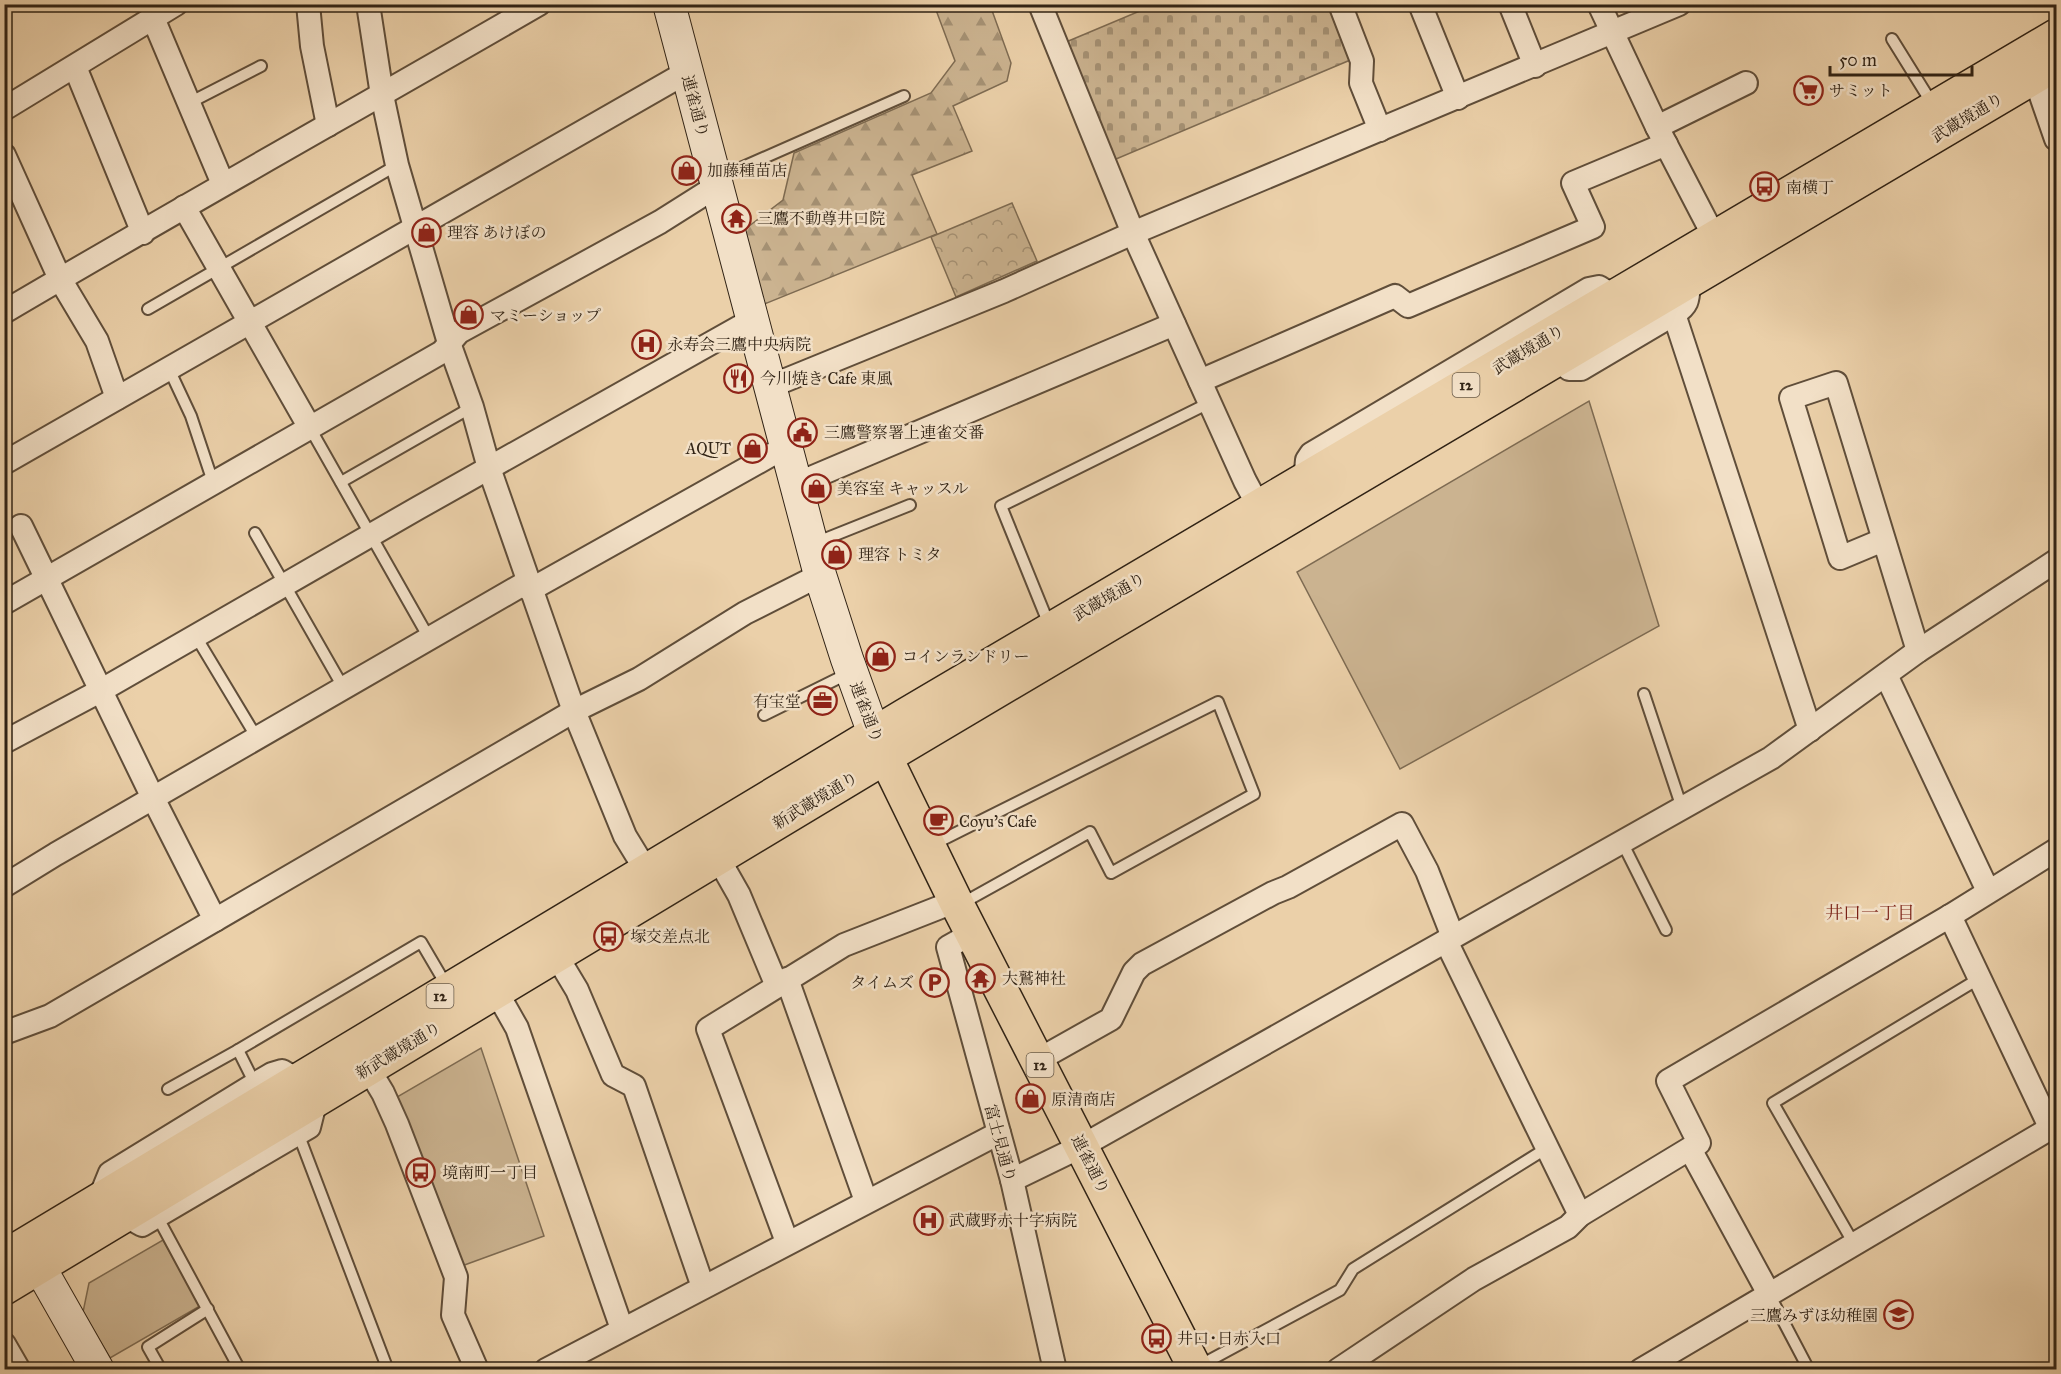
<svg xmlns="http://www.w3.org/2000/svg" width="2061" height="1374" font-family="'IM FELL Great Primer','Noto Serif JP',serif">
<defs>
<pattern id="forest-firs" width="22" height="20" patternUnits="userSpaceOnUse" patternTransform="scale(1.5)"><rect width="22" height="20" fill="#cbb390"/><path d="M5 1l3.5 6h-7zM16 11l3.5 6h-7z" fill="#a59174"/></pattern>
<pattern id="cemetery-stones" width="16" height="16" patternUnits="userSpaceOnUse" patternTransform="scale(1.5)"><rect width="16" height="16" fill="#cbb390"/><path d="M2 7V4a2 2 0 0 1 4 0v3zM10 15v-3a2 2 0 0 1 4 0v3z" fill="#a59174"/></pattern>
<pattern id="park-crowns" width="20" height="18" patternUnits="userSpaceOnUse" patternTransform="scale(1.5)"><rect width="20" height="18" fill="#cbb390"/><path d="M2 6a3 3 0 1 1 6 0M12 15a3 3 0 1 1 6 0" fill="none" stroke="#a59174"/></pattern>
</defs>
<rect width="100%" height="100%" fill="#ebd0a9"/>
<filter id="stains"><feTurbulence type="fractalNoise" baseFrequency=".00333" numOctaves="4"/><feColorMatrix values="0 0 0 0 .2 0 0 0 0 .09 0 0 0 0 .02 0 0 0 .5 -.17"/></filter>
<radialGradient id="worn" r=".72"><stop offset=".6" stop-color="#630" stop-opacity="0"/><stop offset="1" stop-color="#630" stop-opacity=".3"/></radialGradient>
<g fill="#cbb390" stroke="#7e6b52" stroke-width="1.5">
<polygon points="1589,401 1659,626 1400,769 1297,572"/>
<polygon points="481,1048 544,1236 459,1267 397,1097"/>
<polygon points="163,1240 200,1306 110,1358 83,1312 89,1283"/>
</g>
<polygon fill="url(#forest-firs)" stroke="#7e6b52" stroke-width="1.5" points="951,5 990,5 1011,63 1007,81 953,106 972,151 912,175 937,234 762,305 740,233 783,200 794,153 931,93 955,61 936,10"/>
<polygon fill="url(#cemetery-stones)" stroke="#7e6b52" stroke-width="1.5" points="1332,4 1355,58 1109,162 1059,45 1154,5"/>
<polygon fill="url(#park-crowns)" stroke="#7e6b52" stroke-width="1.5" points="1012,203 1037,261 956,297 931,237"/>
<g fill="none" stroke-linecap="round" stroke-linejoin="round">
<defs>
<g id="lane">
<polyline points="1892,39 1933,105"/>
<polyline points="189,103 261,66"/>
<polyline points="718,178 904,96"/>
<polyline points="148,309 397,165"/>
<polyline points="169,369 191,416 213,482"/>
<polyline points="310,428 429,638"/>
<polyline points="341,482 472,407"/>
<polyline points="255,533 343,687"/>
<polyline points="815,543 910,505"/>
<polyline points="1050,627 1001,506 1209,403"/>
<polyline points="195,635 257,738"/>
<polyline points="1644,694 1682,808"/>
<polyline points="764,715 849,673"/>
<polyline points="1622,842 1666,930"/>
<polyline points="932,845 1218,702 1254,794 1111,873 1090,832 961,904"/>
<polyline points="238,1050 255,1084"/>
<polyline points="168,1089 238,1050 421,942 448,988"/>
<polyline points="301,1141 388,1370"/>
<polyline points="157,1216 240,1370"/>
<polyline points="1854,1244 1773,1103 1980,978"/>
<polyline points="1769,1294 1809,1370"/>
<polyline points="1199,1366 1340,1290 1353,1269 1547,1148"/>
<polyline points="161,1370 148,1347 208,1309"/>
</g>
<g id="street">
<polyline points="308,4 312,46 328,125"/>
<polyline points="368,4 382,95 397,165 449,343 472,407 489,468 574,711 625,836 647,872"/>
<polyline points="1040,4 1133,233 1245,481 1259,507"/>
<polyline points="1340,4 1362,61 1361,83 1380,130"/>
<polyline points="1420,4 1458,98"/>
<polyline points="1510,4 1535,66"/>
<polyline points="1599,4 1657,127 1721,250"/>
<polyline points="153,18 223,184"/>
<polyline points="2030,64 2056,139"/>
<polyline points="75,67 143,233"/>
<polyline points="4,109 176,4"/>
<polyline points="1657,127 1746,83"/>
<polyline points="4,155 60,279 97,341 117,398"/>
<polyline points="184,207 310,428"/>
<path d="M4,312C182,207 361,107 539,4"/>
<polyline points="1674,314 1810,730"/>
<path d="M1558,359L1569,369H1581L1674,314C1689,305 1688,299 1689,281"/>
<polyline points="1200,381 1395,296 1408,306 1593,227 1573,183 1666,144"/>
<polyline points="770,385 781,382 1004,291 1133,233 1679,4"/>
<polyline points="4,463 687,72"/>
<polyline points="1305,481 1307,460 1311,454 1589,289 1599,287 1615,297"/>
<polyline points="795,482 811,478 1174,324"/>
<polyline points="21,526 153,798 215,920"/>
<polyline points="1883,540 1840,558 1791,398 1836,383 1918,651"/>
<polyline points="530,590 771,455 786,450"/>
<polyline points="4,603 442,352 459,332 660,222 717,186"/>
<polyline points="1886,675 1988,891"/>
<polyline points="4,742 100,691 418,508 752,320"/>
<polyline points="718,858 739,895 777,986"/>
<polyline points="4,886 56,854 527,582"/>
<polyline points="1950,916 2051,1129"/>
<polyline points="973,933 948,947 1012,1180 1055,1370"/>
<polyline points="1446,941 1580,1215"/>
<polyline points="556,955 577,990 613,1075 634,1086 703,1287"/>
<polyline points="787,979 866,1201"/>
<polyline points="496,991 517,1028 622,1329"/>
<polyline points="4,1033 50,1016 574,711 639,679 745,613 820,575"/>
<polyline points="1038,1060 1111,1019 1134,972 1142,964 1273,893 1288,887 1402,824 1427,871 1453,937"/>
<polyline points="368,1068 383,1093 397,1124 456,1277 453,1315 477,1370"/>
<polyline points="1690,1149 1769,1294"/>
<polyline points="1012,1180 1082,1146 1771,758 1918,651 2056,561"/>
<polyline points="99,1200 110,1173 255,1084 272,1074 282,1071 299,1081"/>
<polyline points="124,1215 142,1225 309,1127 316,1099"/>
<polyline points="787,1242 708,1029 844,945 956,901"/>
<polyline points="4,1344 19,1370"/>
<polyline points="546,1370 999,1133"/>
<polyline points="1338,1370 1474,1279 1568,1227 1580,1215 1699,1143 1668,1081 1950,916 2056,850"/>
<polyline points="1641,1370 2056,1125"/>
</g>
<g id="secondary">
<polyline points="669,4 820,575 847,659 874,734"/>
<polyline points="27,1245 98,1370"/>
</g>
<g id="primary">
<polyline points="877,740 958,906 1196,1370"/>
<polyline points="4,1257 904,716 2056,36"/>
<polyline points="4,1288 914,740 2056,64"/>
</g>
</defs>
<use href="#lane" stroke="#604e3a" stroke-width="14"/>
<use href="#street" stroke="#604e3a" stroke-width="26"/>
<use href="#secondary" stroke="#312315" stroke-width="34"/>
<use href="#primary" stroke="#312315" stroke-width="36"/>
<use href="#lane" stroke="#f2e0c7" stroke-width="10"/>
<use href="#street" stroke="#f2e0c7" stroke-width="22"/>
<use href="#secondary" stroke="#f2e0c7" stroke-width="32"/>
<use href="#primary" stroke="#ebd0a9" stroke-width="33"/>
</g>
<defs>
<symbol id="supermarket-ring" viewBox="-11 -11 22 22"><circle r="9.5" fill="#f2e0c7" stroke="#8f2418" stroke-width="1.5"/><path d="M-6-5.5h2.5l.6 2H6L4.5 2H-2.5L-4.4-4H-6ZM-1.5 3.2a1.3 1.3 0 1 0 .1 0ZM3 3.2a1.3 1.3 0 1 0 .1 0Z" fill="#8f2418"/></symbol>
<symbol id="shop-ring" viewBox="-11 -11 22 22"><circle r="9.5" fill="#f2e0c7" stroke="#8f2418" stroke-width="1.5"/><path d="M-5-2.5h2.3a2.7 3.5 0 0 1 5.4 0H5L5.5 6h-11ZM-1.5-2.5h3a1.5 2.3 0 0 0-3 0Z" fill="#8f2418"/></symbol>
<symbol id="bus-ring" viewBox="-11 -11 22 22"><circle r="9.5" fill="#f2e0c7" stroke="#8f2418" stroke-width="1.5"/><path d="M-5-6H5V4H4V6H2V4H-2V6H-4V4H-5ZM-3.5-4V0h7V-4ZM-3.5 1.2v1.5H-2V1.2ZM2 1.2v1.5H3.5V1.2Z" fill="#8f2418"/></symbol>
<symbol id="temple-ring" viewBox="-11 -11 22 22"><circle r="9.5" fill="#f2e0c7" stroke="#8f2418" stroke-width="1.5"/><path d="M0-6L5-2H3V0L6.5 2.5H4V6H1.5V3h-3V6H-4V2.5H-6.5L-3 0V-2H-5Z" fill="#8f2418"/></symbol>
<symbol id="hospital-ring" viewBox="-11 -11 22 22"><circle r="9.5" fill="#f2e0c7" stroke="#8f2418" stroke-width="1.5"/><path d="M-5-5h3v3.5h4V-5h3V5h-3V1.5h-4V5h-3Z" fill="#8f2418"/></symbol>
<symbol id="restaurant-ring" viewBox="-11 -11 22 22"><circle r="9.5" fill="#f2e0c7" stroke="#8f2418" stroke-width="1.5"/><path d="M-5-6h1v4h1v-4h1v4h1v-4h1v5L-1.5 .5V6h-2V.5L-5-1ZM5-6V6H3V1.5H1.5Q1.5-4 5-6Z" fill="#8f2418"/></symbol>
<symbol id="civic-ring" viewBox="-11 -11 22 22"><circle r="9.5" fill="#f2e0c7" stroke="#8f2418" stroke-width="1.5"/><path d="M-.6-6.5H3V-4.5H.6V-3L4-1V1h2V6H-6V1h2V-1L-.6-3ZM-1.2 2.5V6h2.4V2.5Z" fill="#8f2418"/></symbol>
<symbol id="office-ring" viewBox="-11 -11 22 22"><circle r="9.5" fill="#f2e0c7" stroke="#8f2418" stroke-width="1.5"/><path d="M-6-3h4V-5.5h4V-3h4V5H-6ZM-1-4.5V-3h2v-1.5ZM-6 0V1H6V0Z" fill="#8f2418"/></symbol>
<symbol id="cafe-ring" viewBox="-11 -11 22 22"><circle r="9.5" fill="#f2e0c7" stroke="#8f2418" stroke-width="1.5"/><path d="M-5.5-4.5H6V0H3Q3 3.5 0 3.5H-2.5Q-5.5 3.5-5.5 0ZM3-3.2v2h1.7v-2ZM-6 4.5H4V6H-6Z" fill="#8f2418"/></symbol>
<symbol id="parking-ring" viewBox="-11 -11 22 22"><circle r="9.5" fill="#f2e0c7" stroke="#8f2418" stroke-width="1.5"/><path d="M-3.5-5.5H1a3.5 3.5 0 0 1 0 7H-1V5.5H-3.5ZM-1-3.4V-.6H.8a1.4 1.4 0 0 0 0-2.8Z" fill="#8f2418"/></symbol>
<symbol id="school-ring" viewBox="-11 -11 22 22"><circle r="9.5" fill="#f2e0c7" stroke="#8f2418" stroke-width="1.5"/><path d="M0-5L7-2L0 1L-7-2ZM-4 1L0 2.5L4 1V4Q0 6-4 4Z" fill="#8f2418"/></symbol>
</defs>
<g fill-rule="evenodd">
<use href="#supermarket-ring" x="1792" y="74" width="33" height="33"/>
<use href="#shop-ring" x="670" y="154" width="33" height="33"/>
<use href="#bus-ring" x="1748" y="170" width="33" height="33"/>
<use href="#temple-ring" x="720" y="202" width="33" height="33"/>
<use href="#shop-ring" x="410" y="216" width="33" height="33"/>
<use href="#shop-ring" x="452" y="298" width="33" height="33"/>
<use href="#hospital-ring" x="630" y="328" width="33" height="33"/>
<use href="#restaurant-ring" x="722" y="362" width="33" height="33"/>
<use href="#civic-ring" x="786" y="416" width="33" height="33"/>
<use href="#shop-ring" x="736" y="432" width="33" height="33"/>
<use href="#shop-ring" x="800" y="472" width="33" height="33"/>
<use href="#shop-ring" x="820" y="538" width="33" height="33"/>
<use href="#shop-ring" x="864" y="640" width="33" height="33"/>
<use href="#office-ring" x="806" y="684" width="33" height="33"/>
<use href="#cafe-ring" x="922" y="804" width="33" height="33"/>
<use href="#bus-ring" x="592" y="920" width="33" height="33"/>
<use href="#temple-ring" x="964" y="962" width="33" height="33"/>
<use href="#parking-ring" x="918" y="966" width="33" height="33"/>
<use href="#shop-ring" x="1014" y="1082" width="33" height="33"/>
<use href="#bus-ring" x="404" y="1156" width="33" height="33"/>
<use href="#hospital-ring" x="912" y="1204" width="33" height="33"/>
<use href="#school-ring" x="1882" y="1298" width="33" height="33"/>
<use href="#bus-ring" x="1140" y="1322" width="33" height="33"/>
</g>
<g text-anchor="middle" stroke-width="5" stroke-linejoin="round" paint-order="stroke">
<g fill="#f2e0c7" stroke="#6b5c4a" stroke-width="1.5">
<rect x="1452.5" y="373" width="27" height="24" rx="4.5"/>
<rect x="426.5" y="984" width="27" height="24" rx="4.5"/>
<rect x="1026.5" y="1053" width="27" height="24" rx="4.5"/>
</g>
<g font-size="15" font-weight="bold" fill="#312315">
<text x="1466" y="390">12</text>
<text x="440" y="1001">12</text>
<text x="1040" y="1070">12</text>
</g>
<g font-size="16" fill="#312315" stroke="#f2e0c7" text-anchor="start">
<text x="1829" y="96">サミット</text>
<text x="707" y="176">加藤種苗店</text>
<text x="1786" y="193">南横丁</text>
<text x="757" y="224">三鷹不動尊井口院</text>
<text x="447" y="238">理容 あけぼの</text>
<text x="490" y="321">マミーショップ</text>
<text x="667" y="350">永寿会三鷹中央病院</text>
<text x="760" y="384">今川焼き Cafe 東風</text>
<text x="824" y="438">三鷹警察署上連雀交番</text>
<text x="731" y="454" text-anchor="end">AQUT</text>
<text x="837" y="494">美容室 キャッスル</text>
<text x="858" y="560">理容 トミタ</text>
<text x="902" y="662">コインランドリー</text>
<text x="801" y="707" text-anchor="end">有宝堂</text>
<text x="959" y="827">Coyu's Cafe</text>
<text x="630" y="942">塚交差点北</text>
<text x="1002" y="984">大鷲神社</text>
<text x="914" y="988" text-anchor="end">タイムズ</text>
<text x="1051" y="1105">原清商店</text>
<text x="442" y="1178">境南町一丁目</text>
<text x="949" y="1226">武蔵野赤十字病院</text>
<text x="1878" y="1321" text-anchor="end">三鷹みずほ幼稚園</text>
<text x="1177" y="1344">井口･日赤入口</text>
</g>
<g font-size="16" fill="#312315" stroke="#f2e0c7">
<text transform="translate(696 106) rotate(75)" y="6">連雀通り</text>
<text transform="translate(1967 117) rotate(-31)" y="6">武蔵境通り</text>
<text transform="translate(1528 349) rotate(-31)" y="6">武蔵境通り</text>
<text transform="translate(1109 596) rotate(-30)" y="6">武蔵境通り</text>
<text transform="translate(867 712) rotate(69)" y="6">連雀通り</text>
<text transform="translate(815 800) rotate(-31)" y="6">新武蔵境通り</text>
<text transform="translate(398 1050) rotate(-31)" y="6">新武蔵境通り</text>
<text transform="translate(1001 1143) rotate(75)" y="6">富士見通り</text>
<text transform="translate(1091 1164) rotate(63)" y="6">連雀通り</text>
</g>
<g font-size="18" fill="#7a1f14" stroke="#f2e0c7">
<text x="1870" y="919">井口一丁目</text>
</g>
</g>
<rect width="2061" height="1374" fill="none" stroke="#ebd0a9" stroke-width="24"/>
<rect x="6" y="6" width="2049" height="1362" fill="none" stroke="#312315" stroke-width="3"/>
<rect x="12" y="12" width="2037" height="1350" fill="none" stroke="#312315" stroke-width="1.5"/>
<path d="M1830 66v9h142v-9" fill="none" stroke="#312315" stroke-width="3"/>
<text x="1839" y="66" font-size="18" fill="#312315" stroke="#f2e0c7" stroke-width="4.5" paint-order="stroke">50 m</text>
<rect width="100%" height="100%" filter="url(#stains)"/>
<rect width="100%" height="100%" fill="url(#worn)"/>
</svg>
